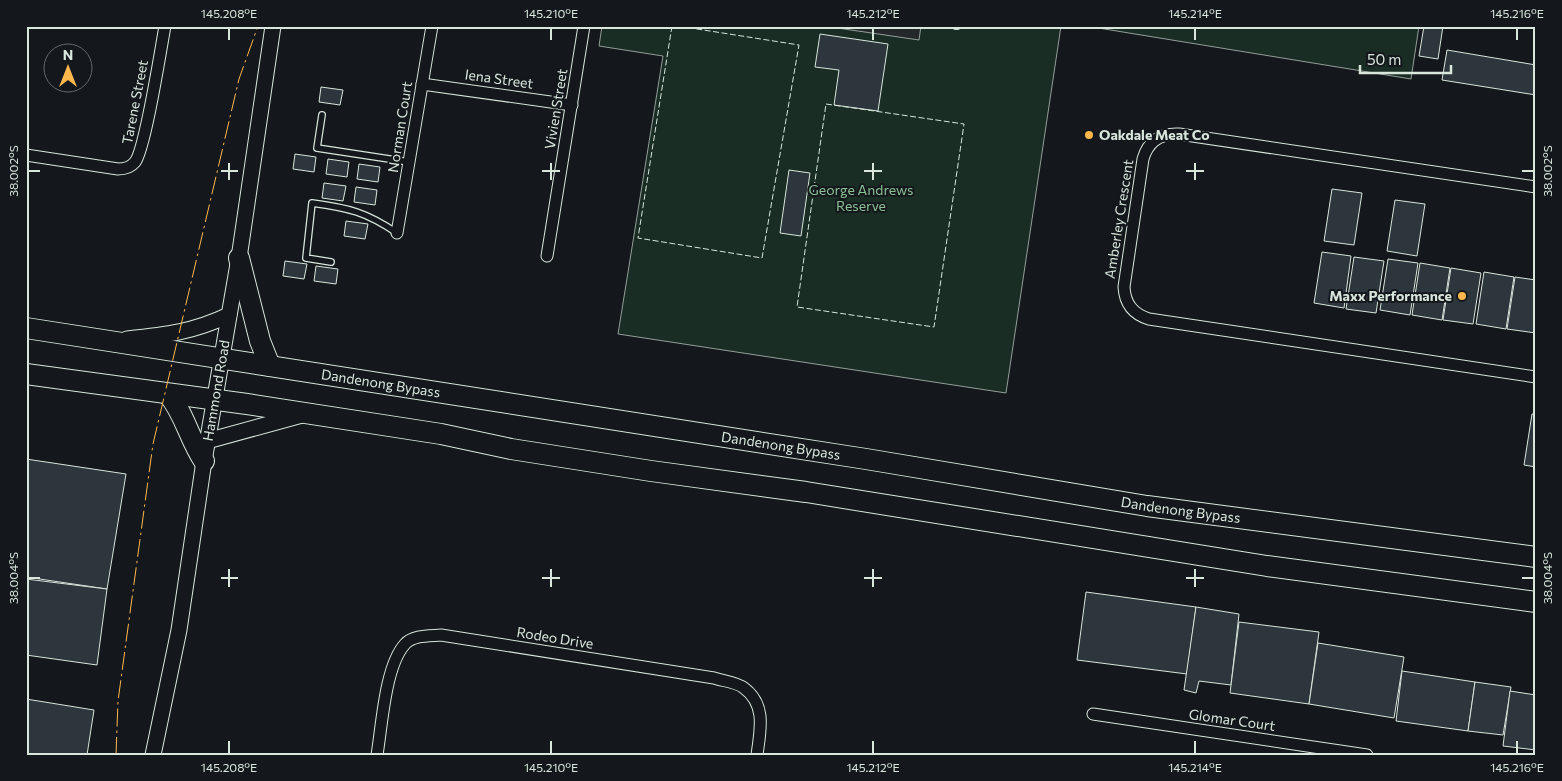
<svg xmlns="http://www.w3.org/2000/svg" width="1562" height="781" font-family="Commissioner,sans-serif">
<rect width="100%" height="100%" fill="#14181c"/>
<g fill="#1a2d24" stroke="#939e99">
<polygon points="602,26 1061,26 1006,393 618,334 663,56 599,46"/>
<polygon points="1086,26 1419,26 1411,79"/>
</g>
<polygon fill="#24282b" stroke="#939e99" points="824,26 921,26 919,40"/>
<g fill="#2c363c" stroke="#d8e6dc">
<polygon points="1424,26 1443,26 1438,59 1419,56"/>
<polygon points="820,34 888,44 878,111 834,105 839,70 815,67"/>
<polygon points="1447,50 1536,65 1536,95 1442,80"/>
<polygon points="321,87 343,90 340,105 319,102"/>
<polygon points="295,154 316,157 314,172 293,169"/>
<polygon points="328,159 349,162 347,177 326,174"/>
<polygon points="359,164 380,167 378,182 357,179"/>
<polygon points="789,170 810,173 801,236 780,233"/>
<polygon points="324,183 346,186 343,201 322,198"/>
<polygon points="356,187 377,190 375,205 354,202"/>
<polygon points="1332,189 1362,193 1354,245 1324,241"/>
<polygon points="1395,200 1425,204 1417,256 1387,251"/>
<polygon points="346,221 368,224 365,239 344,236"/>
<polygon points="1322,252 1351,256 1344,308 1314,303"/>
<polygon points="1354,257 1384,261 1376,313 1346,309"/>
<polygon points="1388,259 1418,263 1410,315 1380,310"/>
<polygon points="285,261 307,264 304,279 283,276"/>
<polygon points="1420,263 1450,268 1442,320 1412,315"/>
<polygon points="316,266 338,269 336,284 314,281"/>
<polygon points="1451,268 1481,273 1473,324 1443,320"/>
<polygon points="1484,272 1514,277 1506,329 1476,324"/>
<polygon points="1515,277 1536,280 1536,333 1507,329"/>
<polygon points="1532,414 1536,414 1536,467 1524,465"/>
<polygon points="26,459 126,474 107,589 26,577"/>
<polygon points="26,579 107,589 97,665 26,655"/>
<polygon points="1086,592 1196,607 1187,674 1077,660"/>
<polygon points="1196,607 1239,614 1231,685 1199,681 1196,693 1184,690"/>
<polygon points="1239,622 1319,632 1309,704 1230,693"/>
<polygon points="1318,643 1404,657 1394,718 1309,704"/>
<polygon points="1402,671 1475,682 1468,731 1396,721"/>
<polygon points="1475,682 1511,687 1503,735 1468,731"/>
<polygon points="1510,691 1536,695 1536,750 1503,746"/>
<polygon points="26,699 94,710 87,755 26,755"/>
</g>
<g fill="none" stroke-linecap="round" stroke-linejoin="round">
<defs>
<g id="lane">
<polyline points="956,26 957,26"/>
<polyline points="322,115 317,148 409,162"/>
<path d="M331,262L306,258L312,203C349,208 366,212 397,233"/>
</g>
<g id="street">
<polyline points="422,84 572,105"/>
<path d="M26,155L118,169C124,169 131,167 135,162C145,150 161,48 165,26"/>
<path d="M1536,187L1179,134C1161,133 1148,141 1143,159L1124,287C1125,304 1133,314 1149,319L1536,377"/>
<polyline points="397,233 432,26"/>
<polyline points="547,256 584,26"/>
<polyline points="1093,714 1367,755"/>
<path d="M377,755C382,725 385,666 405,644C413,635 429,636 441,635L714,678C723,681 737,682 744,688C767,705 760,731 757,755"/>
</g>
<g id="secondary">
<path d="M127,339C166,335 193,332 229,315"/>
<polyline points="207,441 302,415"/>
<path id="s1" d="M153,755L179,630L204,461L239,258L273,26"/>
</g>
<g id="highway">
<polyline points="239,258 260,341 270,366"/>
<path id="s2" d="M26,328L866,459L1147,506L1536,557"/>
<polyline points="26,374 247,404 441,434 511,449 651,471 806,492 1267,566 1536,602"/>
<path d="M168,394C185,414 189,439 204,461"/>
</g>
</defs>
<use href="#lane" stroke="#d8e6dc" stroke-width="8"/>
<use href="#street" stroke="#d8e6dc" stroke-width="13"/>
<use href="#secondary" stroke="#d8e6dc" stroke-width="17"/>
<use href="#highway" stroke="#d8e6dc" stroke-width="22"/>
<use href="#lane" stroke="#14181c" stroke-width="5.5"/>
<use href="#street" stroke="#14181c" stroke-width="11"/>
<use href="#secondary" stroke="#14181c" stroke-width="15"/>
<use href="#highway" stroke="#14181c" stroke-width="20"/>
<g stroke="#d8e6dc" stroke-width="1" stroke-dasharray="6 2.5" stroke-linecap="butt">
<polyline points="672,26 638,238 762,258 799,45 678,26"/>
<polygon points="826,104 964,124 934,327 797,307"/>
</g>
<polyline stroke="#ffb74d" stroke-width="1" stroke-dasharray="18 4 2.5 4" stroke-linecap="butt" points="116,755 118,701 153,444 239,79 258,26"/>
</g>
<path fill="none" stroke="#d8e6dc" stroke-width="2" d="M229,28V40M551,28V40M873,28V40M1195,28V40M1517,28V40M229,163V180M551,163V180M873,163V180M1195,163V180M28,171H40M221,171H238M542,171H560M864,171H882M1186,171H1204M1522,171H1534M229,569V587M551,569V587M873,569V587M1195,569V587M28,578H40M221,578H238M542,578H560M864,578H882M1186,578H1204M1522,578H1534M229,741V754M551,741V754M873,741V754M1195,741V754M1517,741V754"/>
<g fill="#ffb74d" stroke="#14181c" stroke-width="2">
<circle cx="1089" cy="135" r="5"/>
<circle cx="1462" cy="296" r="5"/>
</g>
<g text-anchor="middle" stroke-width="4" stroke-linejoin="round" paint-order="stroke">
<g font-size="14" fill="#d8e6dc" stroke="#14181c">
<text transform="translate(499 79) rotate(8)" y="5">Iena Street</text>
<text transform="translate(135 102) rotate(-79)" y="5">Tarene Street</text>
<text transform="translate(556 109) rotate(-81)" y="5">Vivien Street</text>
<text transform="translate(400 127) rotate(-81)" y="5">Norman Court</text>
<text transform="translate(1119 219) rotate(-81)" y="5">Amberley Crescent</text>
<text dy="5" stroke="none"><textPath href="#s2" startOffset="359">Dandenong Bypass</textPath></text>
<text dy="5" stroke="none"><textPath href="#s1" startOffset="370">Hammond Road</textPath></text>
<text dy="5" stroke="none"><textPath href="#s2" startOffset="764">Dandenong Bypass</textPath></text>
<text dy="5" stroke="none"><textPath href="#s2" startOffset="1169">Dandenong Bypass</textPath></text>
<text transform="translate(555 638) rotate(9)" y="5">Rodeo Drive</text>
<text transform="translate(1232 720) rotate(8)" y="5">Glomar Court</text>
</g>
<g font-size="14" font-weight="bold" fill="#d8e6dc" stroke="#14181c" text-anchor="start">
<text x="1099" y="140">Oakdale Meat Co</text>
<text x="1452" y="301" text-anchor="end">Maxx Performance</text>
</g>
<g font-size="14" fill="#8ac095" stroke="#14181c">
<text x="861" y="195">George Andrews<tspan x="861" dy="16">Reserve</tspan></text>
</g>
</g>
<rect width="1562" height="781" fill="none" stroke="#14181c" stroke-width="55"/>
<g transform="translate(68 68)"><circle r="24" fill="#14181c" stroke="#626a69"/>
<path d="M0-4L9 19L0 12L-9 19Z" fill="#ffb74d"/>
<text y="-8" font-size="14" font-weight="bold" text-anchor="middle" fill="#d8e6dc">N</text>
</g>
<path d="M1360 65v8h91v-8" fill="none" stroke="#d8e6dc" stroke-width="2.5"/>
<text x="1367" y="65" font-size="15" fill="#d8e6dc" stroke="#14181c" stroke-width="4" paint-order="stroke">50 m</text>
<rect x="28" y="28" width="1506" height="726" fill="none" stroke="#d8e6dc" stroke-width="2"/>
<g font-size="12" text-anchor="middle" fill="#d8e6dc">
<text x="229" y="18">145.208°E</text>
<text x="551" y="18">145.210°E</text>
<text x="873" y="18">145.212°E</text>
<text x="1195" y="18">145.214°E</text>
<text x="1517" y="18">145.216°E</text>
<text transform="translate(14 171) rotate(-90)" y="4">38.002°S</text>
<text transform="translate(1548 171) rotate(-90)" y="4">38.002°S</text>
<text transform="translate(14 578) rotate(-90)" y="4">38.004°S</text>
<text transform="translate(1548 578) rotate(-90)" y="4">38.004°S</text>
<text x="229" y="772">145.208°E</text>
<text x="551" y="772">145.210°E</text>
<text x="873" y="772">145.212°E</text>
<text x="1195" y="772">145.214°E</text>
<text x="1517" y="772">145.216°E</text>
</g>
</svg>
